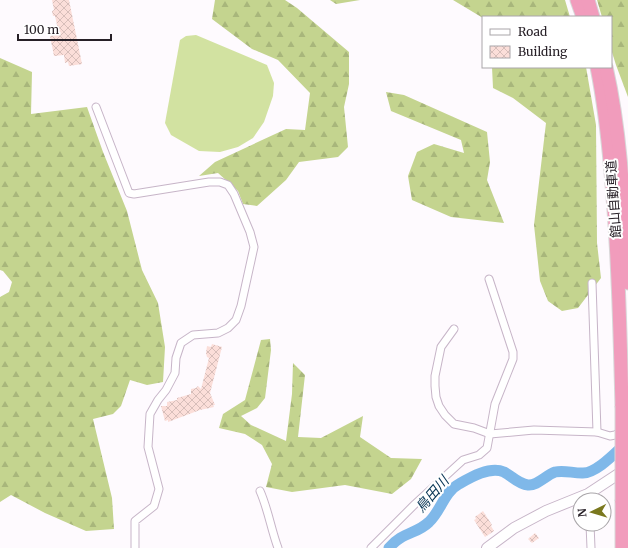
<svg xmlns="http://www.w3.org/2000/svg" width="628" height="548" font-family="Merriweather,'Noto Sans JP',serif">
<defs>
<pattern id="forest-firs" width="22" height="20" patternUnits="userSpaceOnUse"><rect width="22" height="20" fill="#c4d48f"/><path d="M5 1l3.5 6h-7zM16 11l3.5 6h-7z" fill="#a8b67b"/></pattern>
<pattern id="building-cross-hatch" width="8" height="8" patternUnits="userSpaceOnUse"><rect width="8" height="8" fill="#fbded9"/><path d="M0 0l8 8M0 8l8-8" fill="none" stroke="#d7beba"/></pattern>
</defs>
<rect width="100%" height="100%" fill="#fefafe"/>
<g fill="url(#forest-firs)">
<polygon points="215,0 285,0 297,8 349,52 349,84 344,107 348,147 338,157 299,162 286,180 257,206 243,204 238,191 218,173 199,176 215,162 286,129 305,130 310,93 278,60 252,49 212,19"/>
<polygon points="330,0 360,0 336,4"/>
<polygon points="453,0 565,0 570,17 483,17 483,18"/>
<polygon points="597,0 628,0 628,97 616,65 611,49 611,17 602,17"/>
<polygon points="0,58 32,72 31,114 87,107 103,152 127,211 142,270 158,303 165,347 163,382 147,385 130,380 121,406 113,414 93,419 112,498 114,529 86,531 45,513 11,495 0,502 0,297 9,292 12,282 3,271 0,270"/>
<polygon points="492,67 586,67 596,125 597,243 601,278 578,308 562,311 548,301 540,281 534,225 546,123 513,98 493,88"/>
<polygon points="386,92 404,95 487,132 490,162 487,180 504,223 451,217 412,200 408,176 417,152 434,144 464,153 461,140 391,111"/>
<polygon points="270,339 271,350 265,398 257,408 241,416 251,425 286,441 292,394 293,363 305,375 298,437 321,438 363,416 360,437 391,458 422,459 411,479 392,494 345,485 292,492 266,487 272,464 262,445 245,434 219,428 223,414 245,400 261,340"/>
</g>
<polygon fill="#d2e2a1" points="196,35 267,65 274,83 273,96 264,122 253,138 238,147 220,152 199,151 171,135 165,123 180,40 186,36"/>
<g fill="none" stroke-linecap="round" stroke-linejoin="round">
<path stroke="#7fb8e9" stroke-width="11" d="M389,548C402,532 417,534 429,522C441,511 444,492 459,484C471,477 490,466 504,472C512,476 518,484 528,485C537,486 546,475 555,472C564,470 572,473 582,473C596,474 616,452 626,443"/>
</g>
<g fill="url(#building-cross-hatch)">
<polygon points="52,0 69,0 82,64 69,66 68,62 65,63 64,55 54,56 50,36 59,34 55,16 53,16 52,11 54,10"/>
<polygon points="212,344 222,347 210,393 215,405 213,405 214,407 200,410 168,422 168,420 165,421 161,406 167,406 167,402 177,400 177,398 191,394 191,389 196,388 198,386 201,389 209,358 207,357 206,353 207,346 211,347"/>
<polygon points="483,511 492,525 491,526 494,531 485,537 474,520 476,519 475,517"/>
<polygon points="535,533 539,538 532,543 528,539"/>
</g>
<g fill="none" stroke-linecap="round" stroke-linejoin="round">
<defs>
<g id="street">
<polyline points="96,107 129,193 134,194 209,182 220,182 228,185 234,194 250,232 254,247 241,306 236,320 228,328 218,333 193,335 181,343 176,358 175,373 166,390 158,400 150,414 148,447 159,489 154,506 135,521 135,548"/>
<polyline points="592,283 597,432"/>
<polyline points="454,329 441,347 435,376 435,386 436,397 439,406 445,415 454,424 474,428 490,434 534,430 597,432 610,436 615,435 623,430"/>
<path d="M260,491C268,509 271,529 278,548"/>
<polyline points="590,524 591,548"/>
<polyline points="371,548 415,504 463,460 479,455 487,448 495,404 513,359 513,352 489,279"/>
</g>
<polyline id="secondary" points="487,548 514,528 546,511 588,494 626,469"/>
<g id="highway">
<polyline points="577,0 583,17"/>
<polyline points="588,0 593,17"/>
<path d="M597,67C604,102 608,137 611,172C618,250 620,328 622,406"/>
<path d="M606,67C622,137 624,211 628,283"/>
<polyline points="622,548 622,501"/>
</g>
</defs>
<use href="#street" stroke="#c7b5c8" stroke-width="9"/>
<use href="#secondary" stroke="#c7b5c8" stroke-width="12"/>
<use href="#highway" stroke="#d8d7d8" stroke-width="15"/>
<use href="#street" stroke="#fff" stroke-width="7"/>
<use href="#secondary" stroke="#fff" stroke-width="10"/>
<use href="#highway" stroke="#f19cbc" stroke-width="13"/>
<defs>
<polyline id="highway-bridge" points="622,406 622,501"/>
</defs>
<use href="#highway-bridge" stroke="#d8d7d8" stroke-width="15" stroke-linecap="butt"/>
<use href="#highway-bridge" stroke="#f19cbc" stroke-width="13"/>
</g>
<g text-anchor="middle" stroke-width="4" stroke-linejoin="round" paint-order="stroke">
<g font-size="13" fill="#272027" stroke="#fff">
<text transform="translate(613 199) rotate(-94)" y="5">館山自動車道</text>
</g>
<g font-size="14" font-style="italic" fill="#043252" stroke="#fff">
<text transform="translate(432 494) rotate(-49)" y="5">鳥田川</text>
</g>
</g>
<rect x="482" y="16" width="130" height="52" fill="#ffffff" stroke="#a9a6a9"/>
<rect x="490" y="29" width="20" height="6" fill="#ffffff" stroke="#a9a6a9"/>
<text x="518" y="36" font-size="12" fill="#272027">Road</text>
<rect x="490" y="46" width="20" height="12" fill="url(#building-cross-hatch)" stroke="#a9a6a9"/>
<text x="518" y="56" font-size="12" fill="#272027">Building</text>
<g transform="translate(592 512) rotate(265)"><circle r="19" fill="#ffffff" stroke="#a9a6a9"/>
<path d="M0-3L7 15L0 10L-7 15Z" fill="#7a781e"/>
<text y="-6" font-size="11" font-weight="bold" text-anchor="middle" fill="#272027">N</text>
</g>
<path d="M18 34v6h93v-6" fill="none" stroke="#272027" stroke-width="2"/>
<text x="24" y="34" font-size="12" fill="#272027" stroke="#ffffff" stroke-width="3" paint-order="stroke">100 m</text>
</svg>
